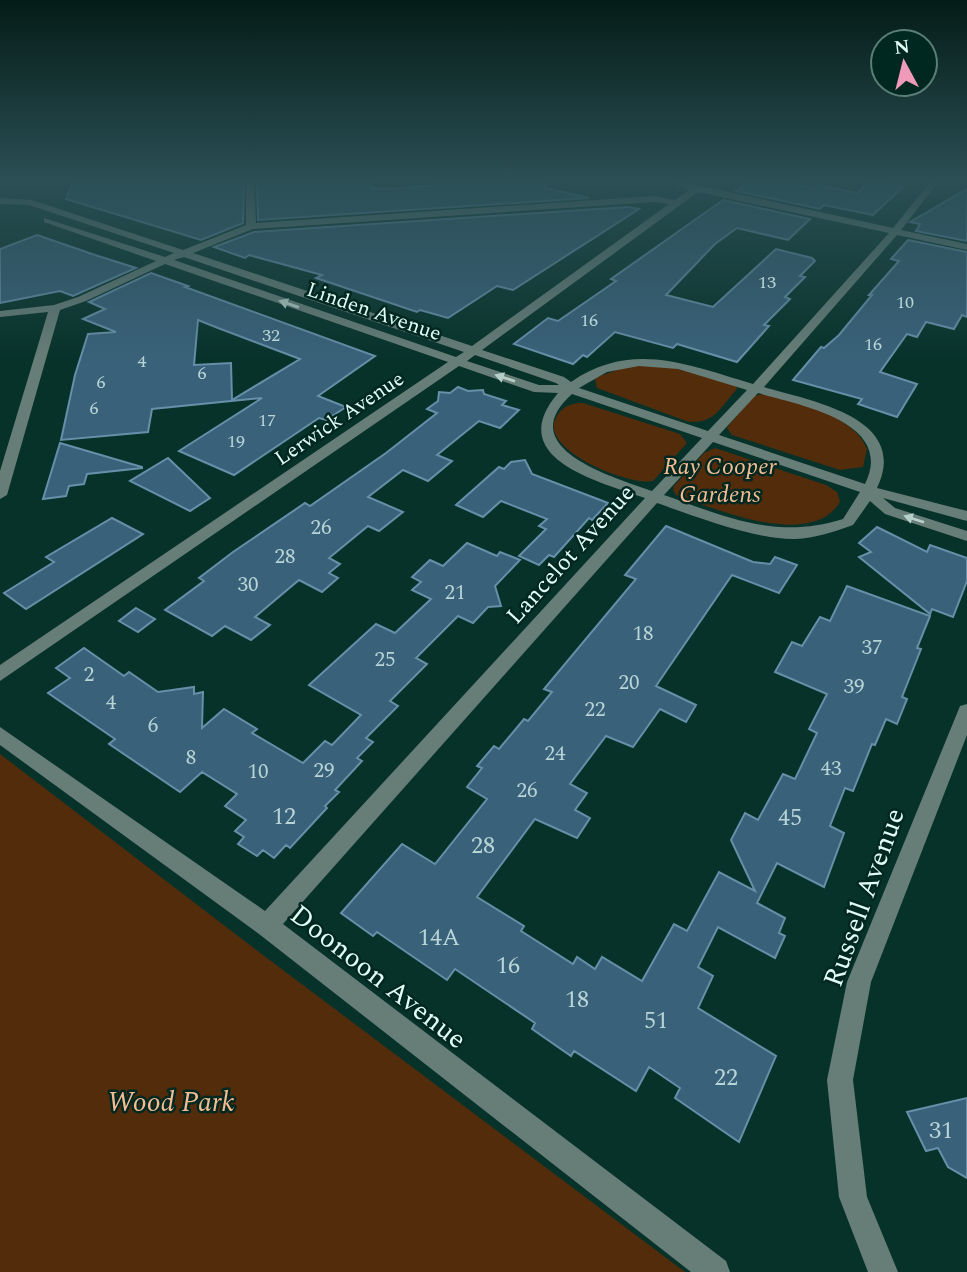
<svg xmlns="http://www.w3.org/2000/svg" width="967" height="1272" font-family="Spectral,serif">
<rect width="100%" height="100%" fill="#07322a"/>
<g fill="#532c0b">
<path d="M631,365L668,366L736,386L737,389C720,408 713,426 686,421L597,388L595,379L600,376Z"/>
<path d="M763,394C796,399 854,416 867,449L863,467L840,470L732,435L727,428L729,425L754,396Z"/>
<path d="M583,403L680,434L687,443L653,481C632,487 530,448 559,413C565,405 574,403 583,403Z"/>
<path d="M715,448L826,485L837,492L840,502C811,550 715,509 676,495L673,490L674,486L704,453Z"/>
<polygon points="0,754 259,952 685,1272 0,1272"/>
</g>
<g fill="#396179" stroke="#668fa9" stroke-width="2" fill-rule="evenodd">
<polygon points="73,181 244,181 243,223 201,240 66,199"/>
<polygon points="257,181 372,181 372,188 386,189 436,185 434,181 545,181 545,188 589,198 258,220"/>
<polygon points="750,181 778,181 815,188 819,185 857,193 871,181 903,187 873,215 824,205 820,209 736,191"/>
<polygon points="967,189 967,241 916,231 920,224 910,222"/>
<polygon points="723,200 810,219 788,240 737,228 715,244 666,295 713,307 776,249 812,258 815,261 800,276 805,277 785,297 790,299 764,325 769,326 737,362 677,344 673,348 615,332 587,357 583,355 573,364 514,344 548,318 558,321 616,281 611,279"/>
<polygon points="627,207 639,209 513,290 497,286 448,318 420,310 417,312 316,278 322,275 249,255 245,258 214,247 254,232"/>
<polygon points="37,235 95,255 136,268 73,296 60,291 0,303 0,249"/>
<polygon points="908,240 967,252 967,317 962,315 954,329 926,322 917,337 907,334 880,372 917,384 897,417 858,404 862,399 793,380 821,347 824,348 839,335 872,295 869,295 899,261 891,259"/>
<path d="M151,273L188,286L185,287L375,356L318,396L346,407L326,420L319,418L234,475L179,451L262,398L152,409L148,432L61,440L75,375L88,334L116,332L83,319L105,309L89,302ZM198,320L218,328L300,359L232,400L231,363L194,365Z"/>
<polygon points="458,387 468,391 483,390 484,394 506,401 502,405 519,410 500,428 479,421 437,455 452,461 428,481 403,470 368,497 403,512 379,531 368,526 329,558 340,564 329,573 338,578 322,592 299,580 255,617 270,625 251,640 225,626 212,636 165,610 204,581 199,578 233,552 305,503 310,506 386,453 437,413 427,409 438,401 439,392 450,393"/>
<polygon points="60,443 142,467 142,468 87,474 84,484 69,486 66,496 43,499"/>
<polygon points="168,458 210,498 190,511 130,481"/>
<polygon points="525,460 532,474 608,503 592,520 589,518 554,557 549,555 539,565 519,556 546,529 539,526 547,519 501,501 483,517 456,505 499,467 504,469 511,462"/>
<polygon points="112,518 143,534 26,609 4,593 54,562 46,557"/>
<polygon points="666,526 753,562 770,564 775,557 797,565 779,593 732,575 656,686 696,705 686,722 660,709 633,747 606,736 570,784 587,793 575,810 590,818 577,838 535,819 477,897 524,926 521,931 573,964 577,957 595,969 602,957 642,981 674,924 687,931 719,872 755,891 731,840 745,813 758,820 783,774 795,779 817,733 809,729 827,694 775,672 792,642 802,646 820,617 830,621 847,586 930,616 917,648 921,649 902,697 907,699 897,724 886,719 875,745 872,744 853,791 845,788 830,826 844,833 824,887 777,863 757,903 785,918 779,933 785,936 775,958 718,927 698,967 713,976 698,1008 776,1056 739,1142 675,1098 680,1088 649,1067 636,1091 574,1051 571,1056 532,1029 535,1023 455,969 447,980 377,932 373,936 341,913 402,844 435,864 487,799 467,787 482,768 477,766 494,746 499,749 524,719 528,721 552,692 544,689 636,579 625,575"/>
<polygon points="877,527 927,552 930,545 967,558 967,581 953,617 932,609 930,614 859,557 871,552 859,543"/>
<polygon points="467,543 497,556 500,552 520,560 495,586 501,606 488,607 473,623 458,616 416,658 427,664 390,701 398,706 366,738 373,742 357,758 362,761 335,790 339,792 325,806 327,808 290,848 286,845 274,858 263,850 257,856 238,844 244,837 235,831 246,820 225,806 237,794 202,772 180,792 109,744 115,739 48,693 70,678 56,668 84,648 124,676 129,672 158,692 194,687 194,694 203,692 202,728 224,709 257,729 252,733 303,763 325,741 332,745 361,715 309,685 376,624 395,633 431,599 412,590 421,582 412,577 430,560 443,566"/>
<polygon points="136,608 155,619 138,632 119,621"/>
<polygon points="967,1098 967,1178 948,1167 938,1148 926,1151 907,1112"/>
</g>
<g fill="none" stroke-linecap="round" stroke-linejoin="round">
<g fill="#677d77" fill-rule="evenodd">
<path d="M246,181H254L256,223L655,196L675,200L689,190L667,181H679L893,228L931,181H939L901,230L967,244V250L897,235L764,387C810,401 911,417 877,488L967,511V521L883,498L895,508L967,531V541L885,514L870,501L853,525C834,532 815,538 795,539C756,540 694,516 657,503L283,924L726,1261L730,1272H691L259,934L0,745V727L265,911L645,498C597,481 503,458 558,393L534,392L459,366L0,681V665L448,362L165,264L86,301L60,310L7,495L0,499V471L48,312L0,317V311L54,305L78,297L156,261L44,222V218L165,257L174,253L29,205L0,204V198L32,200L183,250L246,225ZM698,192L889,233L753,384C688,365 632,340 571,382L564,377L482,350ZM655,202L669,204L472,346L193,253L253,229ZM184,257L464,352L456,357L174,260ZM475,355L556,383L559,385H539L467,361ZM639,366L678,369L747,390L708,431L579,388L607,372ZM758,393C798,405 896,421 865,484L719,435ZM572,394L702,438L652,491C613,477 511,448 572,394ZM713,442L860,492L843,519C777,540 726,517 664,495Z"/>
<polygon points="967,704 967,735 871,982 853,1080 867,1197 898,1272 868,1272 839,1197 827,1080 847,982 958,711 960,706"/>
</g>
</g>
<defs><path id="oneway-solid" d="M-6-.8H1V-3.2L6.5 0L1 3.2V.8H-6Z" transform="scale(1.75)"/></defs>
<g fill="#b6d0c9">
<use href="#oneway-solid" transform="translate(289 304) rotate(-161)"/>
<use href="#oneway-solid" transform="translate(505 378) rotate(-162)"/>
<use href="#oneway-solid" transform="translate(914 519) rotate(-162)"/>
</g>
<linearGradient id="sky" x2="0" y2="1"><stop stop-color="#041c17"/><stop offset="0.5" stop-color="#2b4f55"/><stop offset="1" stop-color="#2b4f55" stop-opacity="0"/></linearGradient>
<rect width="967" height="359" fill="url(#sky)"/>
<g text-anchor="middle" stroke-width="5" stroke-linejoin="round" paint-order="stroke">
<g font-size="18" fill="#b7d5d6">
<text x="767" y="288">13</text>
<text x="905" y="308">10</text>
<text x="589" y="326">16</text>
<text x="271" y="341">32</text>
<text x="873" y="350">16</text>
<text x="142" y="367">4</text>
<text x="202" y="379">6</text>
<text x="101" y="388">6</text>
<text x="94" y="414">6</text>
<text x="267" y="426">17</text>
<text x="236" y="447">19</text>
</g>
<g font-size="21" fill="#e1fcf5" stroke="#002820">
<text transform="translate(374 311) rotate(19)" y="7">Linden Avenue</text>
<text transform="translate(339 418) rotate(-34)" y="7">Lerwick Avenue</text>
</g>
<g font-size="21" fill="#b7d5d6">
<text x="321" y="534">26</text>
<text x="285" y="563">28</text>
<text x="248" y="591">30</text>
<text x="455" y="599">21</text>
<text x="643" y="640">18</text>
<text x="872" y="654">37</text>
<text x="385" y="666">25</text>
<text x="89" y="681">2</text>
<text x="629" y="689">20</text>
<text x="854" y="693">39</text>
<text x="111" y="709">4</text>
<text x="595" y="716">22</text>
<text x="153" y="732">6</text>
<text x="555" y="760">24</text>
<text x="191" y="764">8</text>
<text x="831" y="775">43</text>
<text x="324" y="777">29</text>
<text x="258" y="778">10</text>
<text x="527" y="797">26</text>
</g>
<g font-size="24" font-style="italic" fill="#f5bb92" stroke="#002820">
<text x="720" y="474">Ray Cooper<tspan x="720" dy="28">Gardens</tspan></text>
</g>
<g font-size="24" fill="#e1fcf5" stroke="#002820">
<text transform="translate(570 554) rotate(-48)" y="8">Lancelot Avenue</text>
</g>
<g font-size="24" fill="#b7d5d6">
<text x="284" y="824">12</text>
<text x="790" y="825">45</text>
<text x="483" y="853">28</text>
<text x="439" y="945">14A</text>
<text x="508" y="973">16</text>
<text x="577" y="1007">18</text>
<text x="656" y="1028">51</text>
<text x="726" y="1085">22</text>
<text x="941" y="1138">31</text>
</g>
<g font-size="28" fill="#e1fcf5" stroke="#002820">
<text transform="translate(863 897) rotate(-70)" y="10">Russell Avenue</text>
<text transform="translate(379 976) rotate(38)" y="10">Doonoon Avenue</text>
</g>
<g font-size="28" font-style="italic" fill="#f5bb92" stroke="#002820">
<text x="171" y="1111">Wood Park</text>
</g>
</g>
<g transform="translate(904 63) rotate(353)"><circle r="33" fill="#002820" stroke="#5a7d75" stroke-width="2"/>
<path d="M0-5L12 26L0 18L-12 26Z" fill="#ef9ab8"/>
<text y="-10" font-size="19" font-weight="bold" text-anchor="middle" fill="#e1fcf5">N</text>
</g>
</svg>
